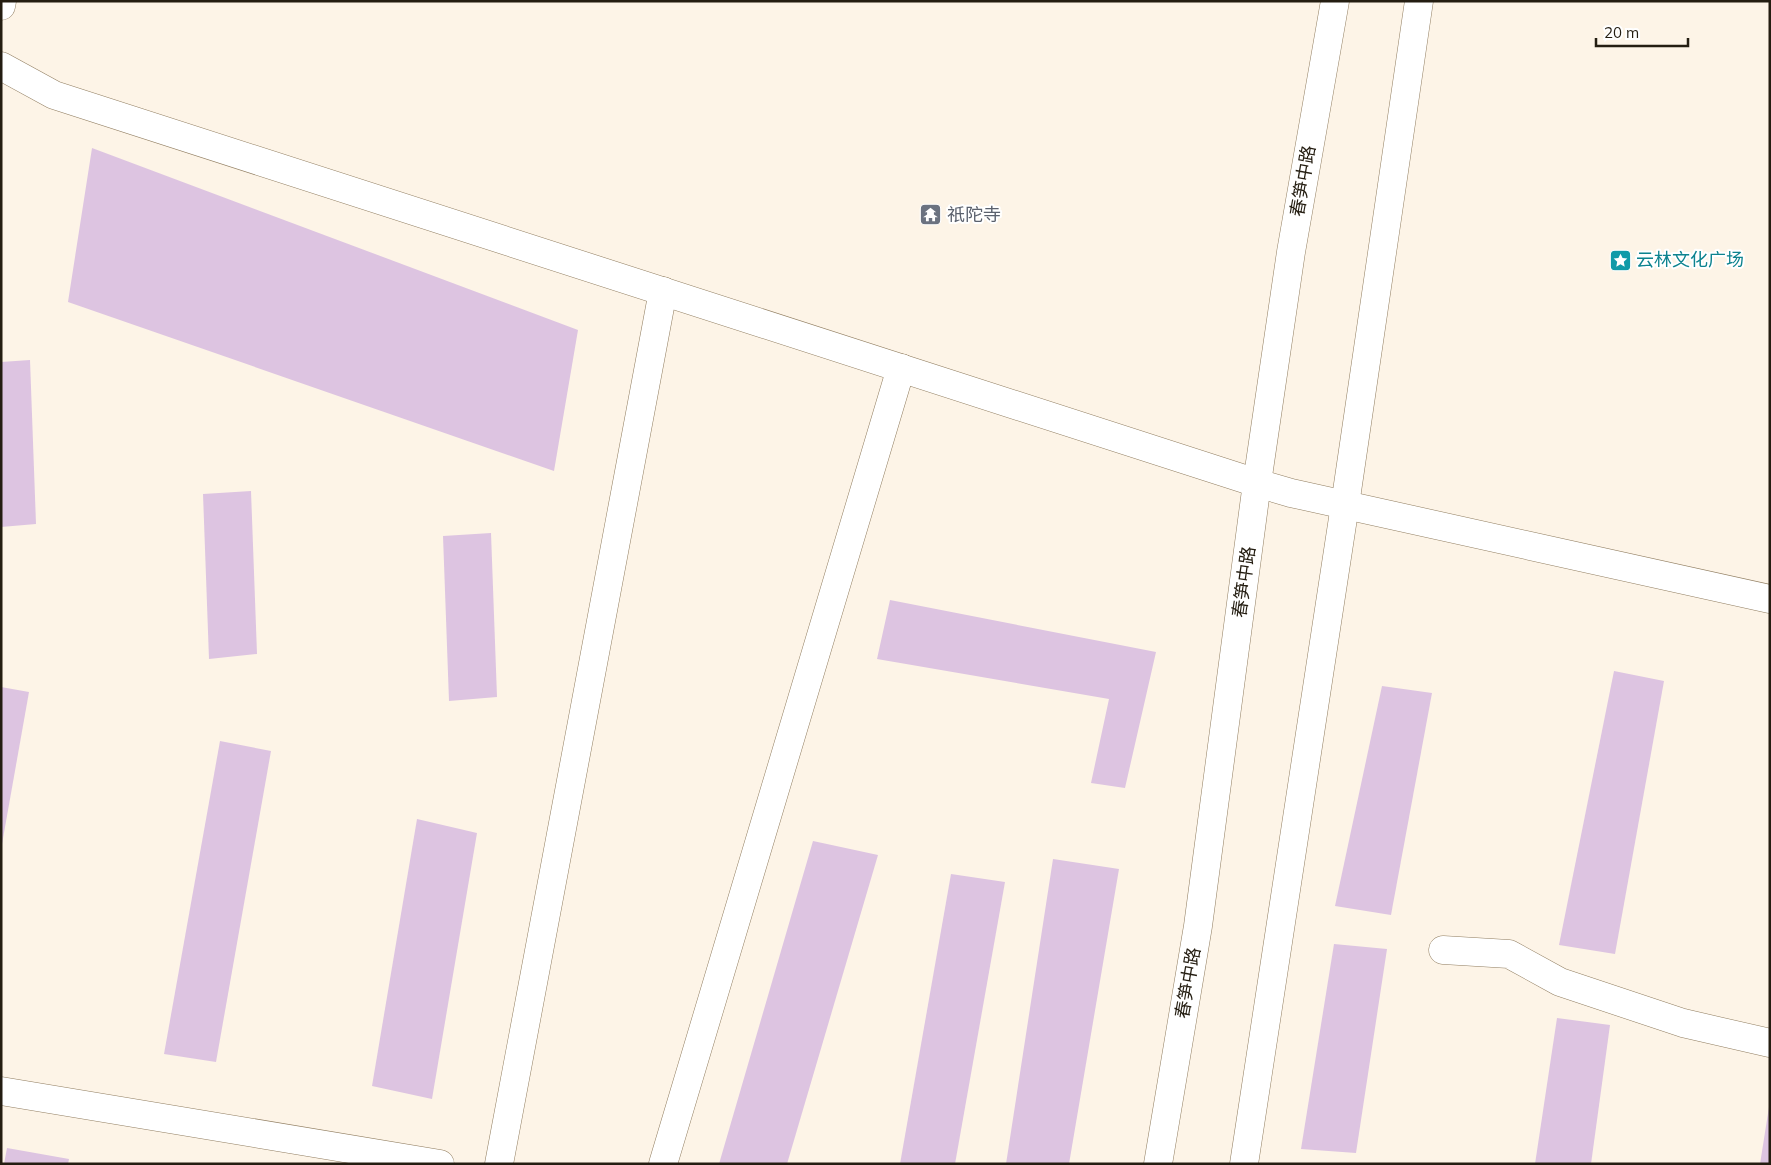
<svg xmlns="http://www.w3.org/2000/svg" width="1771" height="1165" font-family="Mulish,'Noto Sans SC',sans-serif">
<rect width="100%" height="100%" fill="#fdf4e7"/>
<g fill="#ddc4e1">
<polygon points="92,148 578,330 554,471 68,302"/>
<polygon points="30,360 36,524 1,527 1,362"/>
<polygon points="251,491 257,654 209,659 203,494"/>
<polygon points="491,533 497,697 449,701 443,536"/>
<polygon points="890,600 1156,652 1125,788 1091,783 1109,699 877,659"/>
<polygon points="1614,671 1664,681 1615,954 1559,945"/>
<polygon points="1382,686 1432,693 1391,915 1335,906"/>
<polygon points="1,687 29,692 2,844 1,843"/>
<polygon points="220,741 271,751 216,1062 164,1054"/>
<polygon points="417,819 477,833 432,1099 372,1086"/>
<polygon points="813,841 878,855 787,1164 719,1164"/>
<polygon points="1053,859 1119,869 1069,1164 1006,1164"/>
<polygon points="951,874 1005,882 955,1164 900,1164"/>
<polygon points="1334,944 1387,949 1356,1153 1301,1149"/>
<polygon points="1557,1018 1610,1025 1591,1164 1535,1164"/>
<polygon points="1769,1107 1770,1164 1760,1164"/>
<polygon points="7,1148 69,1159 68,1164 4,1164"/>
</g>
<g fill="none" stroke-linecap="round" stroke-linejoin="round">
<defs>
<g id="minor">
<polyline points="1,6 2,1"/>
<polyline points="1,66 54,95 1257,483 1291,493 1770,599"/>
<polyline points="1443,950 1509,954 1560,982 1683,1023 1770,1043"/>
<polyline points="1,1091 440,1164"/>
<polyline points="499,1164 663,291"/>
<polyline points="663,1164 901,368"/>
</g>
<g id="major">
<polyline points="1158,1164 1198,926 1257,483 1291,252 1335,1"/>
<polyline points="1244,1164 1345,505 1419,1"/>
</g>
</defs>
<use href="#minor" stroke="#917e61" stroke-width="29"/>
<use href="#major" stroke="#917e61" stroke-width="29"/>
<use href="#minor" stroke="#fff" stroke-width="28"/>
<use href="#major" stroke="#fff" stroke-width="28"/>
</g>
<defs>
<symbol id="temple-square" viewBox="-11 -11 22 22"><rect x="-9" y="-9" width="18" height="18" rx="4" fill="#6b7280" stroke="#fff"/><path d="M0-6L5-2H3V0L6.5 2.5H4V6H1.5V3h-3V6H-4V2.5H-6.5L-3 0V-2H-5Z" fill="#fff"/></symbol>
<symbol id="sight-square" viewBox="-11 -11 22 22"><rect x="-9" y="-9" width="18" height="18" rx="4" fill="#0f9aa8" stroke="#fff"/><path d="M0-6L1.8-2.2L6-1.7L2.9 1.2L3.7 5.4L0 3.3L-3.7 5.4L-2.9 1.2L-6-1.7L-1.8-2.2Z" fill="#fff"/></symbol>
</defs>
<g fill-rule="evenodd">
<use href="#temple-square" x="918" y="202" width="25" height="25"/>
<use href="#sight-square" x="1608" y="248" width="25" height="25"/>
</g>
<g text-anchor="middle" stroke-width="4" stroke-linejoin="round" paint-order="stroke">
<g font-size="18" fill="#241d11" stroke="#fff">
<text transform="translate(1303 181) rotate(-80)" y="6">春笋中路</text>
<text transform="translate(1244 582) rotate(-82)" y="6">春笋中路</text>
<text transform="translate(1188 983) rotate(-80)" y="6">春笋中路</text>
</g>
<g font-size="18" fill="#5b616d" stroke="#fff" text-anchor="start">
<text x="947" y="221">祇陀寺</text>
</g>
<g font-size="18" fill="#0d838f" stroke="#fff" text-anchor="start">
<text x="1636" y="266">云林文化广场</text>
</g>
</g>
<rect width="1771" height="1165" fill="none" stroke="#241d11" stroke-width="5"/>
<path d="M1596 38v8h92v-8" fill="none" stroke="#241d11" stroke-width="2.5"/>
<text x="1604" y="38" font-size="15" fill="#241d11" stroke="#ffffff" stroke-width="4" paint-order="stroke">20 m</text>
</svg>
